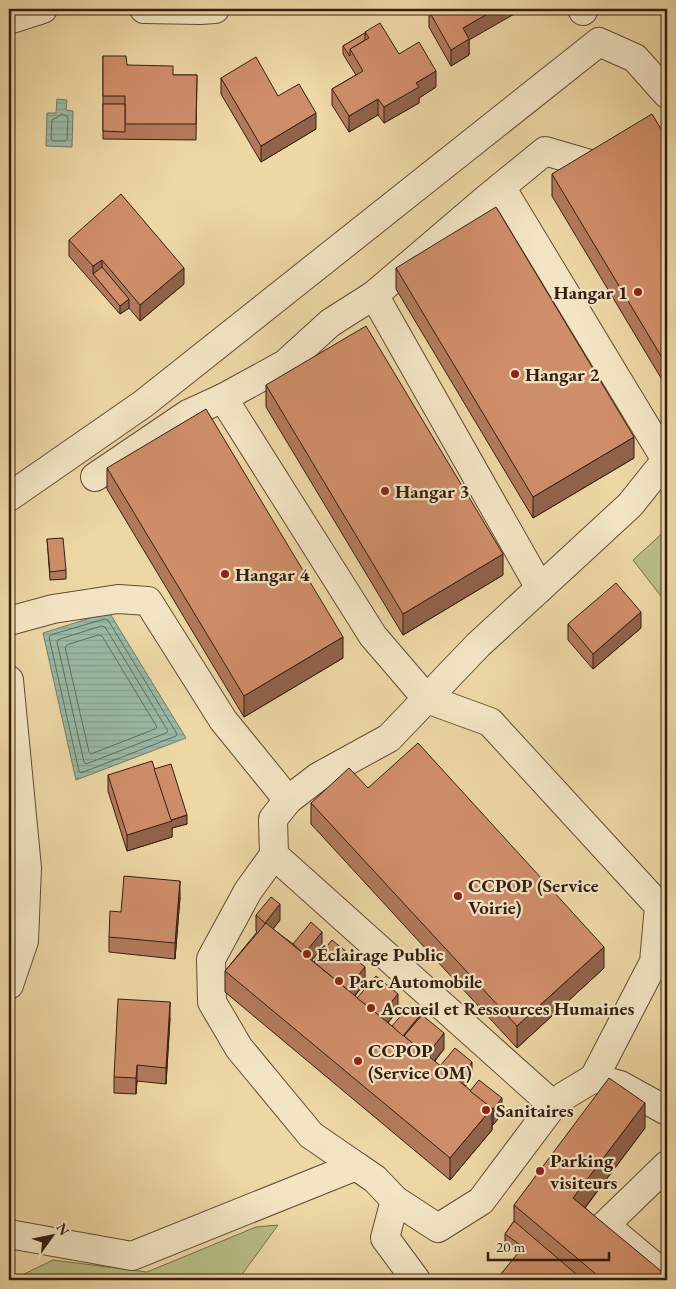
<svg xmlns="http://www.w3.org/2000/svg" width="676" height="1289" font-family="'EB Garamond',serif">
<defs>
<pattern id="water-rules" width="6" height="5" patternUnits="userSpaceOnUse" patternTransform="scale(1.25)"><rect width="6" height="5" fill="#99baa6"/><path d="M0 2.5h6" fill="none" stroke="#849f8e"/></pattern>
</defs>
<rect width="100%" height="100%" fill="#edd7a5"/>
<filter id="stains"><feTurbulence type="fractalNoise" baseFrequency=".004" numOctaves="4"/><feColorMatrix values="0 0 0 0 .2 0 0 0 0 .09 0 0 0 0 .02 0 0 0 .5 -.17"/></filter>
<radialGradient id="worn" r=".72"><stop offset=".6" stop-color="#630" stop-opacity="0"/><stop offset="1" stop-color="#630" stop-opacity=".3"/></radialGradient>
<g fill="#b8be86" stroke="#766e4c">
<polygon points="667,529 667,604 633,560"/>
<polygon points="278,1225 238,1280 12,1280 53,1260 147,1272 256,1227"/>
</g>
<g fill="url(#water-rules)" stroke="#717c6a">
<polygon points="57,99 67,100 66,110 73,111 72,147 46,146 47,113 56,113"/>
<polygon points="109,612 186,738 76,780 43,633"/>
</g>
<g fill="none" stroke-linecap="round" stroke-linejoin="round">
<g stroke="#666c5c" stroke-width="1">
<polygon points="62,114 68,117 67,140 65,141 53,141 51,139 52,120 58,117"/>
<polygon points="105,619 108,620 177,734 176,736 81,773 79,771 49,637 51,635"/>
<polygon points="102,626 105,627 168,731 166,733 86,764 84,762 57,642 58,640"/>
<polygon points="99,635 102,636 157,727 155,729 91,754 89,752 65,647 67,645"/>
</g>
<defs>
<g id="minor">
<polyline points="144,9 200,10 215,9"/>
<polyline points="582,9 583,11"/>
<polyline points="9,20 43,9"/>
<polyline points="501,187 666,460 630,505 540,588"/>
<polyline points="374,295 330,323 285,364 223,398 373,636 427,699 490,722 659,906 654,962 594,1078"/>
<polyline points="95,477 188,414 223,398"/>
<polyline points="9,497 143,404 599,42 635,58 667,94"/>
<polyline points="9,621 53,609 118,599 148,601 223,720 288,800"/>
<polyline points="9,680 27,868 24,941 9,985"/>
<polyline points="274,855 248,891 211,959 212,1002 239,1048 311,1135 356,1166"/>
<polyline points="553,1105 274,855 273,819 288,800 318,777 389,738 478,645 540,588 374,295 484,201 545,151 586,163"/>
<polyline points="667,1165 605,1225 667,1277"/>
<polyline points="395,1200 385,1238 416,1280"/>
<polyline points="9,1234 132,1256 356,1166 375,1179 395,1200 438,1228 481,1201 553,1105 564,1096 594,1078 620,1085 667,1111"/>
</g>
</defs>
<use href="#minor" stroke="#624c36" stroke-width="30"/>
<use href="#minor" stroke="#f3e5c4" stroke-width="28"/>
</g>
<g fill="#b27a5b" stroke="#341e11">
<polygon points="429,11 469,40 469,55 451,66 429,27"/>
<polygon points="365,33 399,54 436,87 419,98 419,103 384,123 378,115 349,132 332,105 332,89 356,75 343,54 343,46"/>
<polygon points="103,56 127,65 173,75 197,75 196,140 103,139"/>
<polygon points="221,78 278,96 316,129 261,162 221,94"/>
<polygon points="667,139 667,388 552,196 552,174"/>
<polygon points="69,240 184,284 140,321 129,308 120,314 69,256"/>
<polygon points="396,268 634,458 533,518 396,289"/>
<polygon points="266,385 503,575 403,635 266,407"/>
<polygon points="107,468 343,658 244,717 107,489"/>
<polygon points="47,539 66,570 66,579 50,580"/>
<polygon points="568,624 641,628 593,669 568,640"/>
<polygon points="154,769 187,824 172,828 172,837 127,851 108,791 108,775"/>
<polygon points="311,803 604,968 517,1048 311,824"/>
<polygon points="180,897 175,959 109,952 109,937 121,912"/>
<polygon points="256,915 280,920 273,929 293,944 322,948 312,960 314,962 365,983 355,996 357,998 398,1010 388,1023 392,1026 421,1016 444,1049 435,1061 440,1066 472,1078 465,1087 502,1114 493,1125 492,1124 492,1130 450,1180 225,992 225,971 257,932 256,931"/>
<polygon points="170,1018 166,1084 137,1081 136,1094 114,1093 114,1077"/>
<polygon points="645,1128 585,1208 667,1280 496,1280 519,1253 505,1242 505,1234 514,1221 514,1205"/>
</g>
<g fill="#91634a" stroke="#341e11">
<polygon points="496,9 523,9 469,40 469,55 451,66 451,50 463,28"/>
<polygon points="436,71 436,87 419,98 419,103 384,123 384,107 416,83"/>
<polygon points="378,99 378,115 349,132 349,116"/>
<polygon points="316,113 316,129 261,162 261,146"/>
<polygon points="102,260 102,276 93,274 93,266"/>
<polygon points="184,268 184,284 140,321 140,305"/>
<polygon points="129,299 129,308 120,314 120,306"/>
<polygon points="634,437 634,458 533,518 533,497"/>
<polygon points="503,554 503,575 403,635 403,614"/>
<polygon points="641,612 641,628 593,669 593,654"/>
<polygon points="343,637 343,658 244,717 244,696"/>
<polygon points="187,815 187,824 172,828 172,837 127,851 127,835"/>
<polygon points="180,881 180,897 175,959 175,943"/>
<polygon points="280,904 280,920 265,939 265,923"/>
<polygon points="322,932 322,948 303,970 303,955"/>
<polygon points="604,947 604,968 517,1048 517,1026"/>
<polygon points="365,967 365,983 346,1006 346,990"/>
<polygon points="398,994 398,1010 379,1033 379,1017"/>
<polygon points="170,1002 170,1018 166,1084 166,1068"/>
<polygon points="421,1014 421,1030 411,1042 403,1036"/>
<polygon points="444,1033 444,1049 426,1071 426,1055"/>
<polygon points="472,1062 472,1078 457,1096 457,1081"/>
<polygon points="137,1065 137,1081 136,1094 136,1078"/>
<polygon points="502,1098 502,1114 493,1125 493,1109"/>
<polygon points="645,1103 645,1128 573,1223 573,1198"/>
<polygon points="492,1108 492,1130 450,1180 450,1158"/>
</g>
<g fill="#cf8e6a" stroke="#341e11">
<polygon points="433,9 496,9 463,28 469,39 451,50 429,11"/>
<polygon points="380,23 399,54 419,42 436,71 416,83 419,87 384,107 378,99 349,116 332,89 363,71 350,49 369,38 365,32"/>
<polygon points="365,33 365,40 350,49 350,56 343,46"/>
<polygon points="103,56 126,56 127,65 173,66 173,75 197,75 196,124 125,124 125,96 103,96"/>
<polygon points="256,57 278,96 299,84 316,113 261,146 221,78"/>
<polygon points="103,104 125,104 125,132 103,131"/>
<polygon points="652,114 667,139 667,366 552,174"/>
<polygon points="121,194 184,268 140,305 102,260 93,266 69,240"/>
<polygon points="496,207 634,437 533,497 396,268"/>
<polygon points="102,267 129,299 120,306 93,274"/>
<polygon points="366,326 503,554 403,614 266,385"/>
<polygon points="206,409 343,637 244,696 107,468"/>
<polygon points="63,538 66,570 50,572 47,539"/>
<polygon points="616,583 641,612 593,654 568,624"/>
<polygon points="418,743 604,947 517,1026 311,803 349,768 368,788"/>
<polygon points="152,761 172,821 127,835 108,775"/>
<polygon points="171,764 187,815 171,820 154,769"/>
<polygon points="124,876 180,881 175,943 109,937 110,911 121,912"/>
<polygon points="271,897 280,904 265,923 256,915"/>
<polygon points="311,922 322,932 304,954 293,944"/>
<polygon points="266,923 492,1108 450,1158 225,971"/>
<polygon points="332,940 365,967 347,989 314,962"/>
<polygon points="376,976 398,994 380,1016 357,998"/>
<polygon points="118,999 170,1002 166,1068 137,1065 136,1078 114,1077"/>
<polygon points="410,1005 421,1014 403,1036 392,1026"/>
<polygon points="422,1015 444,1033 427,1055 404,1036"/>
<polygon points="455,1048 472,1062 458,1080 440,1066"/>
<polygon points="609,1078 645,1103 573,1198 667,1276 667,1280 603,1280 514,1205"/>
<polygon points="479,1080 502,1098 493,1109 470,1091"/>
<polygon points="514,1221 583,1280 496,1280 523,1247 505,1234"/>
</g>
<g fill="#8f2418" stroke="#f3e5c4" stroke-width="2">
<circle cx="638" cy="292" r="5"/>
<circle cx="515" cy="374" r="5"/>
<circle cx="385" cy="491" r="5"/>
<circle cx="225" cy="574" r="5"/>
<circle cx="458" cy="896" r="5"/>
<circle cx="307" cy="954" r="5"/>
<circle cx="339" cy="981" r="5"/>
<circle cx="371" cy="1008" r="5"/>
<circle cx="358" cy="1061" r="5"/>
<circle cx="486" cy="1110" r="5"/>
<circle cx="540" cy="1171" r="5"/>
</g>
<g text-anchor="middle" stroke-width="4.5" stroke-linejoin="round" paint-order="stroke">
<g font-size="19" font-weight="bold" fill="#341e11" stroke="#f3e5c4" text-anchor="start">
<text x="628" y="299" text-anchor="end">Hangar 1</text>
<text x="525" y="381">Hangar 2</text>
<text x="395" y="498">Hangar 3</text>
<text x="235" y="581">Hangar 4</text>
<text x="468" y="892">CCPOP (Service<tspan x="468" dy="22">Voirie)</tspan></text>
<text x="317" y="961">Éclairage Public</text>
<text x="349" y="988">Parc Automobile</text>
<text x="381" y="1015">Accueil et Ressources Humaines</text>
<text x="368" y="1057">CCPOP<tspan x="368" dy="22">(Service OM)</tspan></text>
<text x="496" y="1117">Sanitaires</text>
<text x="550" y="1167">Parking<tspan x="550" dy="22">visiteurs</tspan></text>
</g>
</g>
<rect width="676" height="1289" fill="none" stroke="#edd7a5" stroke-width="30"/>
<rect x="10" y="10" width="656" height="1269" fill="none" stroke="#341e11" stroke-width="2.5"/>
<rect x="15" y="15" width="646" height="1259" fill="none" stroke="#341e11"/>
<g transform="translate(52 1236) rotate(57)" stroke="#f3e5c4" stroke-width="4" paint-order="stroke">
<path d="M0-4L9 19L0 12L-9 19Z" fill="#341e11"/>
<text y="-8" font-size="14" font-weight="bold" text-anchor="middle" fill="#341e11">N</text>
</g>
<path d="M488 1252v8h121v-8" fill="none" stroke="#341e11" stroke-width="2.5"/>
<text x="496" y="1252" font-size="15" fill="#341e11" stroke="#f3e5c4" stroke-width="4" paint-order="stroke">20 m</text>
<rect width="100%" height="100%" filter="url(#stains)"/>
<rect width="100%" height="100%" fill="url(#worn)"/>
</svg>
